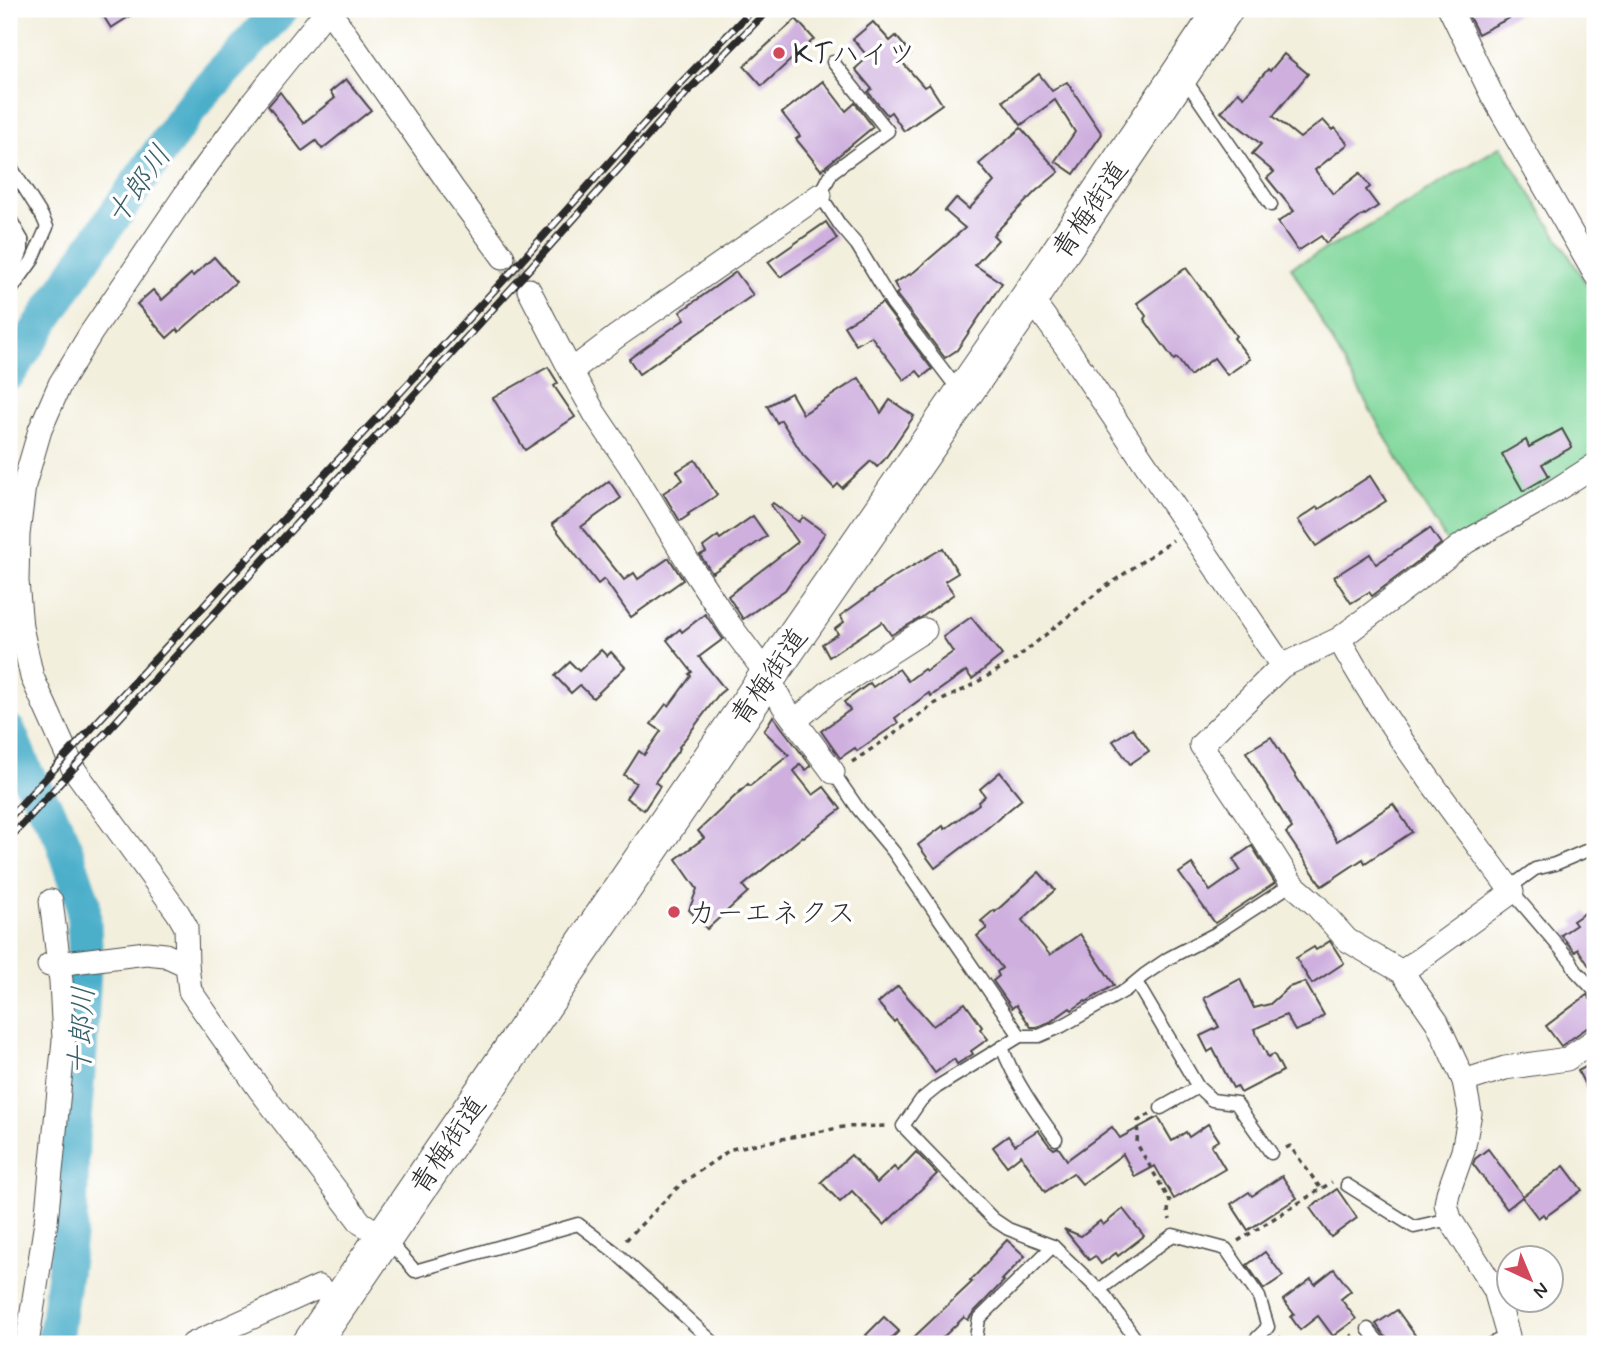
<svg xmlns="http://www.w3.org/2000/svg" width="1604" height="1353" font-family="Mynerve,'Klee One',sans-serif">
<rect width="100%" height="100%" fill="#fff"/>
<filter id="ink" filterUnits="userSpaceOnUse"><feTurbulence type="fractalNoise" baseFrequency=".0143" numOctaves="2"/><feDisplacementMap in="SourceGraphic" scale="14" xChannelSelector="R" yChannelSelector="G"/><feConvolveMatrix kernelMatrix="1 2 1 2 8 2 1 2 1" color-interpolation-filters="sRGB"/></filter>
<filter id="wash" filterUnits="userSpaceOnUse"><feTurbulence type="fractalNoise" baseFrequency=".00686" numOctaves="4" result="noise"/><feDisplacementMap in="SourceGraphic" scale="28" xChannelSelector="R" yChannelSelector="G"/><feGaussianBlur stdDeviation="1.57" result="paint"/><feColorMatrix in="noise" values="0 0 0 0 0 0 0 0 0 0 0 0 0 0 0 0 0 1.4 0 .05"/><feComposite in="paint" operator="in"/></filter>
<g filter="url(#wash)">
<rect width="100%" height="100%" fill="#f3efdd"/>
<polygon fill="#80d79b" stroke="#568163" stroke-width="2" points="1501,146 1595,298 1595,453 1590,458 1449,545 1417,494 1291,267 1356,234"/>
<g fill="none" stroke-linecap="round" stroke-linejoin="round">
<g stroke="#4bafca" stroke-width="35">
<polyline points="9,373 86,256 192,106 281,9"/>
<polyline points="9,732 26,773 61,836 83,902 85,945 80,1051 72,1141 70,1229 56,1333 52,1344"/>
</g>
</g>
<g id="blocks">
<g fill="#ceafde">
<polygon points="99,9 141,9 111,28"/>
<polygon points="1465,9 1527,9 1478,34"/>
<polygon points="796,19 814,39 762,86 744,66"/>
<polygon points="873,22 890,41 896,36 911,54 902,62 924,87 929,84 942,104 904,131 891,112 887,115 868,92 872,89 855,69 868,57 853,39"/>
<polygon points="1284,54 1308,74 1273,116 1300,138 1323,120 1332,130 1335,128 1348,144 1315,170 1333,194 1360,173 1370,187 1366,190 1378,206 1365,215 1364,214 1326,243 1321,236 1298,251 1278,222 1294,211 1267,178 1274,172 1252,154 1261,144 1221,112 1238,92 1244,97 1268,69 1270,71"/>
<polygon points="1039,74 1052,91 1067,82 1102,134 1074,174 1055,161 1075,132 1055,100 1021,125 1003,101"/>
<polygon points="346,79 371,110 322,149 316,141 302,151 268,106 280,92 303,123 335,98 330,92"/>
<polygon points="823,81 846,111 855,103 873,127 821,170 796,139 800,136 782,113"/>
<polygon points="1021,128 1059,172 1036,191 993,235 998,240 975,265 1002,283 957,350 945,358 899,298 896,294 899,292 894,283 914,272 965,228 945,211 956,198 969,209 994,182 979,164"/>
<polygon points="826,222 837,239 780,277 768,262"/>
<polygon points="214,257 236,282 179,332 177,329 167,338 137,304 153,290 162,300 191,274 193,276"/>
<polygon points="1186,268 1236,336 1234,338 1250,359 1227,375 1214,358 1190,376 1177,358 1174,360 1144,319 1146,316 1137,303"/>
<polygon points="736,272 753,295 639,374 629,359 685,319 680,312"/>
<polygon points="882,303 932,369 922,377 917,371 904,380 871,336 856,345 844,326"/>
<polygon points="548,367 558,383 554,386 575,417 525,450 493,398"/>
<polygon points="859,378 881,413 890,400 914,416 884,460 877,467 871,461 842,488 838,484 834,488 803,455 781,420 777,423 767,406 791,393 803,414"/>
<polygon points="1562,429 1572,447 1542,464 1549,476 1523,491 1502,454 1526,440 1529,447"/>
<polygon points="695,460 717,495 688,514 689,515 680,521 663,493 683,480 677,471"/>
<polygon points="1370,476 1386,501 1316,546 1298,520 1317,507 1319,509"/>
<polygon points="609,481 621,498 581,527 624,580 634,573 638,579 669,558 683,580 631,617 604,579 598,584 552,524"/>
<polygon points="773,503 799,522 803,517 825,533 785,590 743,619 728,596 798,542 771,505"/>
<polygon points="753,516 767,536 712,573 700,555 706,552 703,547 718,536 720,539"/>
<polygon points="1430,528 1441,544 1372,596 1369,592 1351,603 1334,577 1370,554 1376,564"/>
<polygon points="943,548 958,573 945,581 954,594 922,617 891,635 882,622 829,657 822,644 838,634 835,629 844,622 840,616 894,577"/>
<polygon points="705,614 723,639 699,657 725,689 719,694 679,747 680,748 655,782 660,786 644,810 626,798 636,783 624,775 639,751 644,755 661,731 651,724 666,704 669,706 691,676 689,674 692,672 667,640 680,629 682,632"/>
<polygon points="971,617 1002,655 972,679 966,671 931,696 929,693 895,718 898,723 857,751 855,748 840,758 821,731 850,710 844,702 870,683 873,687 899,669 908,681 924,669 926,671 953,652 943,637"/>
<polygon points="601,650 607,656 611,652 625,667 593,698 580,685 571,693 555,676 570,662 579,671"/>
<polygon points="773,716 811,766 806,770 800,764 794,771 813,795 824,787 841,809 804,837 803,836 743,886 748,892 707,929 689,910 697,889 676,859 704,838 698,831 748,784 750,786 789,755 764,731"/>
<polygon points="1132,728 1149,751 1130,764 1113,741"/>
<polygon points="1271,737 1337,841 1393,804 1412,832 1365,863 1363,859 1322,886 1286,833 1292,828 1246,752"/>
<polygon points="1000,772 1022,799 980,834 935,868 918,845 943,826 945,829 979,804 978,802 985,796 980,789"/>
<polygon points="1252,846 1275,883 1215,923 1179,873 1192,864 1210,891 1240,870 1233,859"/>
<polygon points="1039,872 1055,890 1022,920 1050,955 1080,934 1114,985 1086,1002 1085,1001 1072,1010 1070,1008 1050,1022 1037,1027 1031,1027 1016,1005 1012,1008 993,981 999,976 997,972 1002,968 977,936 987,928 981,921 994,910 995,912"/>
<polygon points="1586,912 1595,924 1595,975 1578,949 1575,952 1561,935 1576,925 1573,921"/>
<polygon points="1330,941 1344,963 1312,984 1296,958 1314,947 1316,950"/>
<polygon points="1240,979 1254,1008 1270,1004 1289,987 1305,982 1324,1015 1310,1025 1295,1031 1286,1015 1254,1029 1268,1057 1274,1054 1283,1071 1241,1093 1237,1086 1233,1088 1213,1049 1208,1052 1200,1036 1219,1027 1204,998"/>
<polygon points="898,986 933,1026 965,1003 982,1027 980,1029 988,1039 971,1051 973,1054 957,1064 954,1059 935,1073 896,1020 894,1022 878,1003"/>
<polygon points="1587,995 1595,1005 1595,1026 1587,1028 1561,1046 1546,1026"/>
<polygon points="1595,1062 1595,1105 1578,1071"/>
<polygon points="1158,1117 1172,1141 1186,1132 1189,1137 1208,1124 1219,1140 1211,1145 1225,1169 1174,1199 1155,1166 1135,1177 1123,1154 1082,1184 1073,1173 1045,1192 1021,1155 1007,1166 993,1147 1008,1136 1015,1145 1038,1130 1049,1145 1054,1149 1058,1147 1067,1160 1112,1127 1120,1138"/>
<polygon points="1488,1149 1523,1196 1564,1166 1582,1190 1545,1217 1543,1214 1538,1218 1522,1197 1507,1209 1473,1164 1475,1159"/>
<polygon points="916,1152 937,1174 884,1225 852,1191 840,1202 821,1182 851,1155 877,1183 894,1167 898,1171"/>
<polygon points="1282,1176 1297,1198 1248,1230 1231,1204 1249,1192 1252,1196"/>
<polygon points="1337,1189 1357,1218 1331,1237 1310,1208"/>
<polygon points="1123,1209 1144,1236 1118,1256 1116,1253 1101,1264 1095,1256 1089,1260 1064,1229 1081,1236 1100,1221 1103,1225"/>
<polygon points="1007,1240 1025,1256 1002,1280 1004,1281 973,1313 968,1320 964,1317 936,1344 922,1344 914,1337 972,1282 970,1281 990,1260 989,1259"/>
<polygon points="1265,1252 1283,1276 1264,1289 1247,1265"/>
<polygon points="1334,1269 1351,1291 1341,1299 1356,1319 1333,1336 1318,1316 1300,1330 1291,1317 1294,1314 1283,1300 1311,1279 1315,1284"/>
<polygon points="1397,1310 1415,1335 1401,1344 1389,1344 1387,1339 1376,1324"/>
<polygon points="884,1317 899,1331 886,1344 875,1344 866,1335"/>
</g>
</g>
</g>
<g filter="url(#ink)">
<use href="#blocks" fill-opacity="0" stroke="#494846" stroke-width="2"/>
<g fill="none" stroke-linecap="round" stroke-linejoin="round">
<polyline stroke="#cbc8b9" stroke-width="23" stroke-dasharray="23 11" stroke-linecap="butt" points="503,257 529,290"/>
<defs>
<g id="lane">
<polyline points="833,62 888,131 832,172 820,195 840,225 857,245 892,303 960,392"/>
<polyline points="1184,78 1271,205"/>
<polyline points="9,164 42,216 47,227 32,261 9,293"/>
<polyline points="9,217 22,240 22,250 9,284"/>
<polyline points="9,248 22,240"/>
<polyline points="833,772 859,810 893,851 1020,1036"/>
<polyline points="1509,888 1535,869 1555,864 1595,847"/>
<polyline points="1512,892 1571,961 1576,971 1595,991"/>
<polyline points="1136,982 1198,1087 1212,1100 1236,1103 1271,1153"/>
<path d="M1002,1047C1014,1080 1035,1110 1056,1139"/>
<polyline points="1161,1108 1198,1087"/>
<polyline points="1347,1185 1414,1227 1450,1219"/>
<polyline points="387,1239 415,1271 578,1224 615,1252 715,1344"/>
<polyline points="1099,1290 1173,1235 1226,1249 1259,1297 1268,1327 1251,1344"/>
<polyline points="1368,1329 1380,1344"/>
<polyline points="975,1344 979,1319 1053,1246"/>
<polyline points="1139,1344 1106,1297 1053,1246 1008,1229 993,1219 903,1126 921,1100 937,1087 1020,1036 1039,1036 1062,1026 1126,990 1144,975 1169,958 1215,934 1292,884"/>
<polyline points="1490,1344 1508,1336"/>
</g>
<g id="street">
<polyline points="328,9 453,189 503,257"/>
<polyline points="1450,9 1492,95 1595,274"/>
<polyline points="529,290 571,371 595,414 630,466 690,565 729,624 768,676 783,705 833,772"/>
<polyline points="1030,297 1067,348 1282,666"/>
<polyline points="571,371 617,336 820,195"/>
<path d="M1339,639C1388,729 1452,810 1512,892L1402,972"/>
<polyline points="795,721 830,691 925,630"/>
<polyline points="49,965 146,953 165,955 187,965 190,991 260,1090 361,1223 385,1237"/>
<polyline points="187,965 186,927 178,913 73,768 32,677 21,627 17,581 18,535 24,485 40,430 60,384 91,333 187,192 254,101 328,9"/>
<polyline points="1464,1081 1505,1068 1567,1059 1595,1040"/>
<polyline points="27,1344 46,1222 64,1040 61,981 51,901"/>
<polyline points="193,1344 319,1287 339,1303"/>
<polyline points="1509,1344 1508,1336 1495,1290 1450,1219 1446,1204 1448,1193 1463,1151 1470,1113 1464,1081 1437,1022 1402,972 1347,940 1315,904 1292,884 1256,827 1201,745 1282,666 1339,639 1466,542 1539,501 1595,465"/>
</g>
<polyline id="primary" points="311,1344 768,676 1030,297 1224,9"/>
</defs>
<use href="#lane" stroke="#494846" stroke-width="15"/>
<use href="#street" stroke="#494846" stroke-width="25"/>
<use href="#primary" stroke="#494846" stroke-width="39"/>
<g stroke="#494846" stroke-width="3.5" stroke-dasharray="5 5" stroke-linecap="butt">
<polyline points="852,762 894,734 934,704 965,689 1012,662 1098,592 1173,540"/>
<polyline points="1150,1114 1138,1121 1137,1144 1170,1201 1168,1211 1170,1220"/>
<polyline points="1286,1148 1290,1146 1321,1189"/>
<polyline points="626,1240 681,1184 731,1149 843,1127 889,1126"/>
<polyline points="1238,1241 1332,1182"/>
<polyline points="1279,1337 1288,1344"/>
<polyline points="1332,1344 1353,1335"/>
</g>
<use href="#lane" stroke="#fff" stroke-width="12"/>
<use href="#street" stroke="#fff" stroke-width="23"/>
<use href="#primary" stroke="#fff" stroke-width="37"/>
<defs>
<g id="rail">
<polyline points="9,818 522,260 679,85 753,9"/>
<polyline points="9,839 530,268 687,92 769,9"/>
</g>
</defs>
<use href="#rail" stroke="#2b2b2b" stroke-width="8"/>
<use href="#rail" stroke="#fff" stroke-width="5" stroke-dasharray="16" stroke-linecap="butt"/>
</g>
</g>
<g fill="#d1495b" stroke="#fff" stroke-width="2.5">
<circle cx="779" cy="53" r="7"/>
<circle cx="674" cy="912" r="7"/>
</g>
<g text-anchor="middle" stroke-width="7" stroke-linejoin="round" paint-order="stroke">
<g font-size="28" fill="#2b2b2b" stroke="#fff" text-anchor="start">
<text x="793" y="63">KTハイツ</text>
<text x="688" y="922">カーエネクス</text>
</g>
<g font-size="28" fill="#2b2b2b" stroke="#fff">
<text transform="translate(1089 209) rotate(-56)" y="10">青梅街道</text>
<text transform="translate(768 676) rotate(-55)" y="10">青梅街道</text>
<text transform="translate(447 1144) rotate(-56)" y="10">青梅街道</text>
</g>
<g font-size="30" font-style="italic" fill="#38606b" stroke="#fff">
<text transform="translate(138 185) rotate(-55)" y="10">十郎川</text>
<text transform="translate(81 1031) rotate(-87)" y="10">十郎川</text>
</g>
</g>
<rect width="1604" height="1353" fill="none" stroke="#fff" stroke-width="35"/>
<g transform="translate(1530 1279) rotate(136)"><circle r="33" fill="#ffffff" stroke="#aaaaaa" stroke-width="2"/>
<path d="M0-5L12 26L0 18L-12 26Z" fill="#d1495b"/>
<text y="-10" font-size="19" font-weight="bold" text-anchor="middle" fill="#2b2b2b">N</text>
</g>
</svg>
